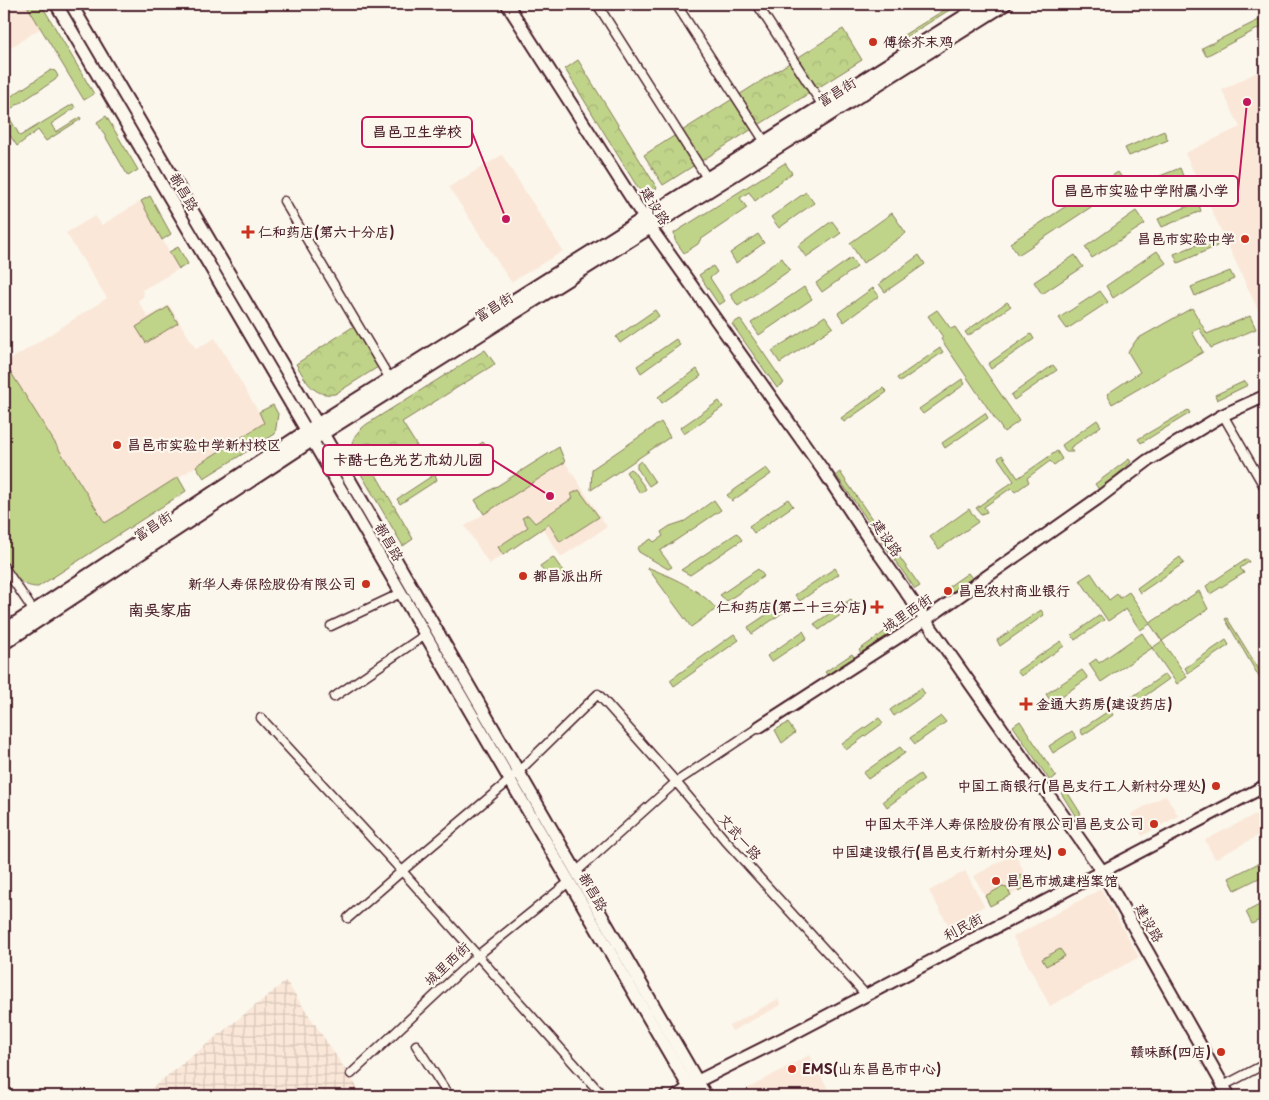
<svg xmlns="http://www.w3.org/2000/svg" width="1269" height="1100" font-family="'Playpen Sans','LXGW WenKai TC',sans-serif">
<defs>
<pattern id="industrial-grid" width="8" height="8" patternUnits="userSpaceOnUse" patternTransform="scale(1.25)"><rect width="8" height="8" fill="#fae7d8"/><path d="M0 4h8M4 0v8" fill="none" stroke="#d8c6ba"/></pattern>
<pattern id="forest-crowns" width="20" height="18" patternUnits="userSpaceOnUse" patternTransform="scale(1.25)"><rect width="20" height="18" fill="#c0d489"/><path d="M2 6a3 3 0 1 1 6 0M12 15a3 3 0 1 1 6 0" fill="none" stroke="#a6b676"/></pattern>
</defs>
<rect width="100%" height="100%" fill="#fbf7ec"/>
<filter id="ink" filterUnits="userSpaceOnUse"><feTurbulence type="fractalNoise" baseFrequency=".02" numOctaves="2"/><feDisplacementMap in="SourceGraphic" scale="10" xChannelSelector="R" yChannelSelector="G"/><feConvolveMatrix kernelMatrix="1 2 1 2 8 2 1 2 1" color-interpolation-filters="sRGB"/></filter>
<g filter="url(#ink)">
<g fill="#fae7d8">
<polygon points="4,4 26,4 41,28 4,52"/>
<polygon points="1265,68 1265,325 1185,153 1240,127 1222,90"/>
<polygon points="502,155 563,251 511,282 449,187"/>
<polygon points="141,201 179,269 142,290 144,296 138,301 148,317 169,305 196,349 215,338 265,423 17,579 4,559 4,364 107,298 66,233 95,216 102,225"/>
<polygon points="565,462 607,527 561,557 543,529 489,564 465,526"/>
<polygon points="1166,795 1178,816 1142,836 1131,814"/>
<polygon points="1264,810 1265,810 1265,832 1215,859 1205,840"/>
<polygon points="1015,853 1030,885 990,906 974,876"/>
<polygon points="965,871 984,906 949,926 929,891"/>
<polygon points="1101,889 1139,957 1050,1006 1013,937"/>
<polygon points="778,999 781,1005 732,1031 729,1026"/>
<polygon points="809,1055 832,1096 737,1096 738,1094"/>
</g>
<polygon fill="url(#industrial-grid)" points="286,981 363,1096 142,1096"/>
<g fill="url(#forest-crowns)" stroke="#857a5a">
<polygon points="843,29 862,60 663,185 644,155"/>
<polygon points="578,60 657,188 645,195 638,188 565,69"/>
<path d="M354,326L378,367L335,394C312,397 306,380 296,364Z"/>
<path d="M485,350L495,364L402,422L417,446L375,473L413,539L403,546L354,462C349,444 352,435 367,424Z"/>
</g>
<g fill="#c0d489" stroke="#857a5a">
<polygon points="26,4 41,4 94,94 84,100"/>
<polygon points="954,4 959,4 901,40 899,38"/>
<polygon points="1265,17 1265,25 1206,56 1202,48"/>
<polygon points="51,70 55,71 58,76 55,80 6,112 20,136 73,104 75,108 51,124 56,132 80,117 81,119 46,141 38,130 17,146 4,126 4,101"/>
<polygon points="106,116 138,170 128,176 97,122"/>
<polygon points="1164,131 1168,140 1129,156 1125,148"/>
<polygon points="785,163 792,173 755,201 749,192 740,198 747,208 700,240 698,244 684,253 675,240 674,233"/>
<polygon points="1180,168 1183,176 1144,193 1140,184"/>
<polygon points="1118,172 1126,184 1018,255 1010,243"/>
<polygon points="806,192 814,203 779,228 771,217"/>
<polygon points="150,196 171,234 162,240 141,201"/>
<polygon points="1198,202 1201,211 1162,227 1158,219"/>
<polygon points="1136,211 1145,224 1092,258 1085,247"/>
<polygon points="892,213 906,233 863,263 850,243"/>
<polygon points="832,221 841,233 806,257 798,246"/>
<polygon points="758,234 764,243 736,263 730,253"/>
<polygon points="1214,238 1217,246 1178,263 1174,254"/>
<polygon points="178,247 188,264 179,269 169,252"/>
<polygon points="1157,251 1166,263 1113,298 1106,286"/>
<polygon points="919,255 925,264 885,292 879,284"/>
<polygon points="1075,255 1083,267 1042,294 1034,282"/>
<polygon points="782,258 790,270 738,306 730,294"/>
<polygon points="851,258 857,267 822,292 816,283"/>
<polygon points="713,266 717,272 710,278 725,301 719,305 699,275"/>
<polygon points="1230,271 1234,279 1195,296 1191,287"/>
<polygon points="804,287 812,299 759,335 751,323"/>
<polygon points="873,288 879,296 844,322 838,313"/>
<polygon points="1100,291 1108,302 1067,329 1059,318"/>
<polygon points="1007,302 1011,306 968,336 965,332"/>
<polygon points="168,307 178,323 146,343 136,327"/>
<polygon points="1192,308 1207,334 1250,316 1256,329 1211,348 1199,328 1192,332 1203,352 1112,404 1107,394 1140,372 1128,352 1137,339"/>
<polygon points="655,310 659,316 620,343 616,337"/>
<polygon points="937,310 951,329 955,327 1019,421 1004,432 941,339 943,337 928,316"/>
<polygon points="825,316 833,327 780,363 772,351"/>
<polygon points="740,319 784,383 777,388 732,324"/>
<polygon points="1031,334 1034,339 991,369 988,364"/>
<polygon points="676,339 680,345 641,373 637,366"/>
<polygon points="940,348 943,352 900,382 897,378"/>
<path d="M5,363L105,523L178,477L186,491L38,587C19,587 13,573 4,559V364Z"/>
<polygon points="1053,365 1057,370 1014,400 1011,395"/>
<polygon points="697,369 701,376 662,403 658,397"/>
<polygon points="962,379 965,384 923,414 919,409"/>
<polygon points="1245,381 1248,385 1217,400 1215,395"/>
<polygon points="883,388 887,392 844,422 841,418"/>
<polygon points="719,401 723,407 684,434 680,428"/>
<polygon points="273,405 278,414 275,434 204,478 196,466 264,423 259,412"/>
<polygon points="1188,410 1190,413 1141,443 1138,439"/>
<polygon points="985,413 988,418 945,448 942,443"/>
<polygon points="1097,420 1101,426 1070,448 1073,452 1066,452 1062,445"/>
<polygon points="661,422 670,437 591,490 592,469"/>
<polygon points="483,442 486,446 444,473 441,469"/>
<polygon points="559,447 565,462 484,514 475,500"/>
<polygon points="1057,451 1062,459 1054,465 1050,461 1027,478 1029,482 1015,492 1011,488 984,507 987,512 981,514 976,508 1014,481 998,458 1002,455 1018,478"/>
<polygon points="1129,459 1131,462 1100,491 1095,484"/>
<polygon points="641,461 655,482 649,486 637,468 637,464"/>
<polygon points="766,468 771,474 732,501 727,495"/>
<polygon points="630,469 633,471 646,489 640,493 626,472"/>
<polygon points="840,472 876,525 873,528 836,475"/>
<polygon points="435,474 437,480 400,504 397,499"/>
<polygon points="579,490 599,517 560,542 549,524 503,555 498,547 528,527 522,518 528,515 535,523 573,498 571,494"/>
<polygon points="788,499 793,506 754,533 749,526"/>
<polygon points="714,500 721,510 660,551 672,567 668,569 639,552 637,548 651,539 654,542 663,536 661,532 670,526 685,521"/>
<polygon points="969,509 978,522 939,549 930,537"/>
<polygon points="737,533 742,540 690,575 681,570"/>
<polygon points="883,534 920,586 915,589 878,536"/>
<polygon points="553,557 565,574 551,583 540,566"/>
<polygon points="1180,557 1184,563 1140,593 1137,588"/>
<polygon points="1247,559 1249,562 1240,568 1244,573 1210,594 1206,586"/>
<path d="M647,567C669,576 702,590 716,609L691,627Z"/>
<polygon points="835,568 839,574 800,601 795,595"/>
<polygon points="758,569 764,576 727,601 720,595"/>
<polygon points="968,573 972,578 952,592 948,587"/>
<polygon points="1091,573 1109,600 1117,594 1120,598 1129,592 1150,623 1199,591 1208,609 1162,641 1187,677 1177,684 1152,648 1101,682 1089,664 1096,659 1099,663 1142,633 1152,648 1162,641 1150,624 1140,630 1126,609 1108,621 1080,580"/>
<polygon points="851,599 855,605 819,630 814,624"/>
<polygon points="784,603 788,609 752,634 748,627"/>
<polygon points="1041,610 1044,615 1000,646 997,640"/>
<polygon points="1100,615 1104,620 1075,640 1072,635"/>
<polygon points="1227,618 1265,679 1265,687 1225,619"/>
<polygon points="890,628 893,632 861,653 859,650"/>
<polygon points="803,631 807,638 771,662 767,656"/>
<polygon points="734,634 739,640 674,686 670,680"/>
<polygon points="1226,640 1229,645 1188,673 1185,668"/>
<polygon points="1061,641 1064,646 1021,676 1017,671"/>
<polygon points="852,654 855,658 828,676 825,672"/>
<polygon points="1082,670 1088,678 1052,703 1046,694"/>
<polygon points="1165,674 1169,679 1125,710 1122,704"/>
<polygon points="921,688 925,694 894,716 890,710"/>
<polygon points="1110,710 1113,715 1083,735 1080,730"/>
<polygon points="941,716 946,722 915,744 910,738"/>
<polygon points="879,718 883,723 846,750 842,744"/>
<polygon points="1020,721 1056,776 1050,781 1013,726"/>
<polygon points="788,723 795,733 782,743 775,730"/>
<polygon points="1072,731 1077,738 1053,753 1049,746"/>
<polygon points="900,747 905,753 868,779 863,773"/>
<polygon points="920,774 924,780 887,807 883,801"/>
<polygon points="1066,790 1081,814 1076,817 1061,793"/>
<polygon points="1265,860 1265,875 1235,890 1229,878"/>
<polygon points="1024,874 1030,885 1019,891 1014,879"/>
<polygon points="1002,887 1007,888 1011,895 990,906 985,896"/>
<polygon points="1265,902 1265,917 1252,924 1246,912"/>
<polygon points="1060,949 1065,956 1046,966 1042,959"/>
</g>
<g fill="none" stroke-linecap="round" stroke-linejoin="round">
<defs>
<g id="street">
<polyline points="597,4 707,178"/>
<polyline points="676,4 765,142"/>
<polyline points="757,4 823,106"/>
<polyline points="284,201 390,379"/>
<polyline points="1223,415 1265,488"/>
<polyline points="4,567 35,613"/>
<polyline points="331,626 401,593"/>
<polyline points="334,697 425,635"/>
<polyline points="261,718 402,871 603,1096"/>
<polyline points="576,872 676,782 759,727"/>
<polyline points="348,918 402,871 510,780 598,694 676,782 724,839 866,995"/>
<polyline points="416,1045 449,1096"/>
<polyline points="351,1074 477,956 569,882"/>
<polyline points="1223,1086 1265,1064"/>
</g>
<g id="secondary">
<polyline points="56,4 312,440 694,1096"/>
<polyline points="71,4 318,425 706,1096"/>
<polyline points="507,4 650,227 825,473 868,538 1102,871 1229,1096"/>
<polyline points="759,727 925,620 1097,499 1147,461 1223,415 1265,396"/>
<polyline points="677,1096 698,1081 796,1032 1265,786"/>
</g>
<g id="primary">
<polyline points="4,631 307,431 984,4"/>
<polyline points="4,643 312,440 1005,4"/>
</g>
</defs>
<use href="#street" stroke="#4a1f2b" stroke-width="11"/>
<use href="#secondary" stroke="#4a1f2b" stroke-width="15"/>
<use href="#primary" stroke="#4a1f2b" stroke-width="16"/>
<use href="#street" stroke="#fbf7ec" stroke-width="8"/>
<use href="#secondary" stroke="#fbf7ec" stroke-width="11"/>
<use href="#primary" stroke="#fbf7ec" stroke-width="12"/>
</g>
</g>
<g fill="#c8321e" stroke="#fbf7ec" stroke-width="2">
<circle cx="873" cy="42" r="5"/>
<path d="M245.5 224.5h5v5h5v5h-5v5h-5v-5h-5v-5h5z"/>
<circle cx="1245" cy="239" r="5"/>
<circle cx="117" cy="445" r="5"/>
<circle cx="523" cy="576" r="5"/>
<circle cx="366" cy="584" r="5"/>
<circle cx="948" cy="591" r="5"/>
<path d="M874.5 599.5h5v5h5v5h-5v5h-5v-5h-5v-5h5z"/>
<path d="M1023.5 696.5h5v5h5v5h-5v5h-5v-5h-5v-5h5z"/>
<circle cx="1216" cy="786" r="5"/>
<circle cx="1154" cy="824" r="5"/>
<circle cx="1062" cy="852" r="5"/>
<circle cx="996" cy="881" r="5"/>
<circle cx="1221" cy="1052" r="5"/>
<circle cx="792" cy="1069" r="5"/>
</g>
<g text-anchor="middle" stroke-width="4.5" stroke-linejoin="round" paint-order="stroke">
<g font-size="14" font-weight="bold" fill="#4a1f2b" stroke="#fbf7ec" text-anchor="start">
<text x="883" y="47">傅徐芥末鸡</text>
<text x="258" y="237">仁和药店(第六十分店)</text>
<text x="1235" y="244" text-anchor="end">昌邑市实验中学</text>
<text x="127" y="450">昌邑市实验中学新村校区</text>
<text x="533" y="581">都昌派出所</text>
<text x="356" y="589" text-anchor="end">新华人寿保险股份有限公司</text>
<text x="958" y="596">昌邑农村商业银行</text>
<text x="867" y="612" text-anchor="end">仁和药店(第二十三分店)</text>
<text x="1036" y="709">金通大药房(建设药店)</text>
<text x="1206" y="791" text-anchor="end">中国工商银行(昌邑支行工人新村分理处)</text>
<text x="1144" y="829" text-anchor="end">中国太平洋人寿保险股份有限公司昌邑支公司</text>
<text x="1052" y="857" text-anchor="end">中国建设银行(昌邑支行新村分理处)</text>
<text x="1006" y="886">昌邑市城建档案馆</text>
<text x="1211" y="1057" text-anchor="end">赣味酥(四店)</text>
<text x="802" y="1074">EMS(山东昌邑市中心)</text>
</g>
<g font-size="14" fill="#4a1f2b" stroke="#fbf7ec">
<text transform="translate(837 92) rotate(-32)" y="5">富昌街</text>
<text transform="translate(184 192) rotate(60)" y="5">都昌路</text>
<text transform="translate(655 206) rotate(58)" y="5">建设路</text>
<text transform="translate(494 307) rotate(-32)" y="5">富昌街</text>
<text transform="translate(153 526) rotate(-33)" y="5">富昌街</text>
<text transform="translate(887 538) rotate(56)" y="5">建设路</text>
<text transform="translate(389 542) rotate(60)" y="5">都昌路</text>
<text transform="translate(907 613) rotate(-34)" y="5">城里西街</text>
<text transform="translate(740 837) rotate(49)" y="5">文武一路</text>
<text transform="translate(593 892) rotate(60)" y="5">都昌路</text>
<text transform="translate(1149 923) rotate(60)" y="5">建设路</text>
<text transform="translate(963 927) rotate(-28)" y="5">利民街</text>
<text transform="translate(447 964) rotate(-43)" y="5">城里西街</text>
</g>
<g font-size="16" font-weight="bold" fill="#4a1f2b" stroke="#fbf7ec">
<text x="160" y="616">南吴家庙</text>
</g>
</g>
<path fill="none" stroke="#c2185b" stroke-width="2" d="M506 219L472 132M1247 102L1238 191M550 496L493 460"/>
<g fill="#c2185b" stroke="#fbf7ec" stroke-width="2">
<circle cx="506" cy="219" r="5"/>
<circle cx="1247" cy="102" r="5"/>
<circle cx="550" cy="496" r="5"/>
</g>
<g fill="#fbf7ec" stroke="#c2185b" stroke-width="2">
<rect x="362" y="117" width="110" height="30" rx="5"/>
<rect x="1053" y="176" width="185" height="30" rx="5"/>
<rect x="323" y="445" width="170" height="30" rx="5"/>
</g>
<g font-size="15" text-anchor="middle" font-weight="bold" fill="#4a1f2b">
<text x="417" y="137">昌邑卫生学校</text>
<text x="1146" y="196">昌邑市实验中学附属小学</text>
<text x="408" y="465">卡酷七色光艺术幼儿园</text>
</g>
<rect width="1269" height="1100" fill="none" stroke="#fbf7ec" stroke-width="20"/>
<rect x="10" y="10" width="1249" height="1080" fill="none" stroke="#4a1f2b" stroke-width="2" filter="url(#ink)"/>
</svg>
